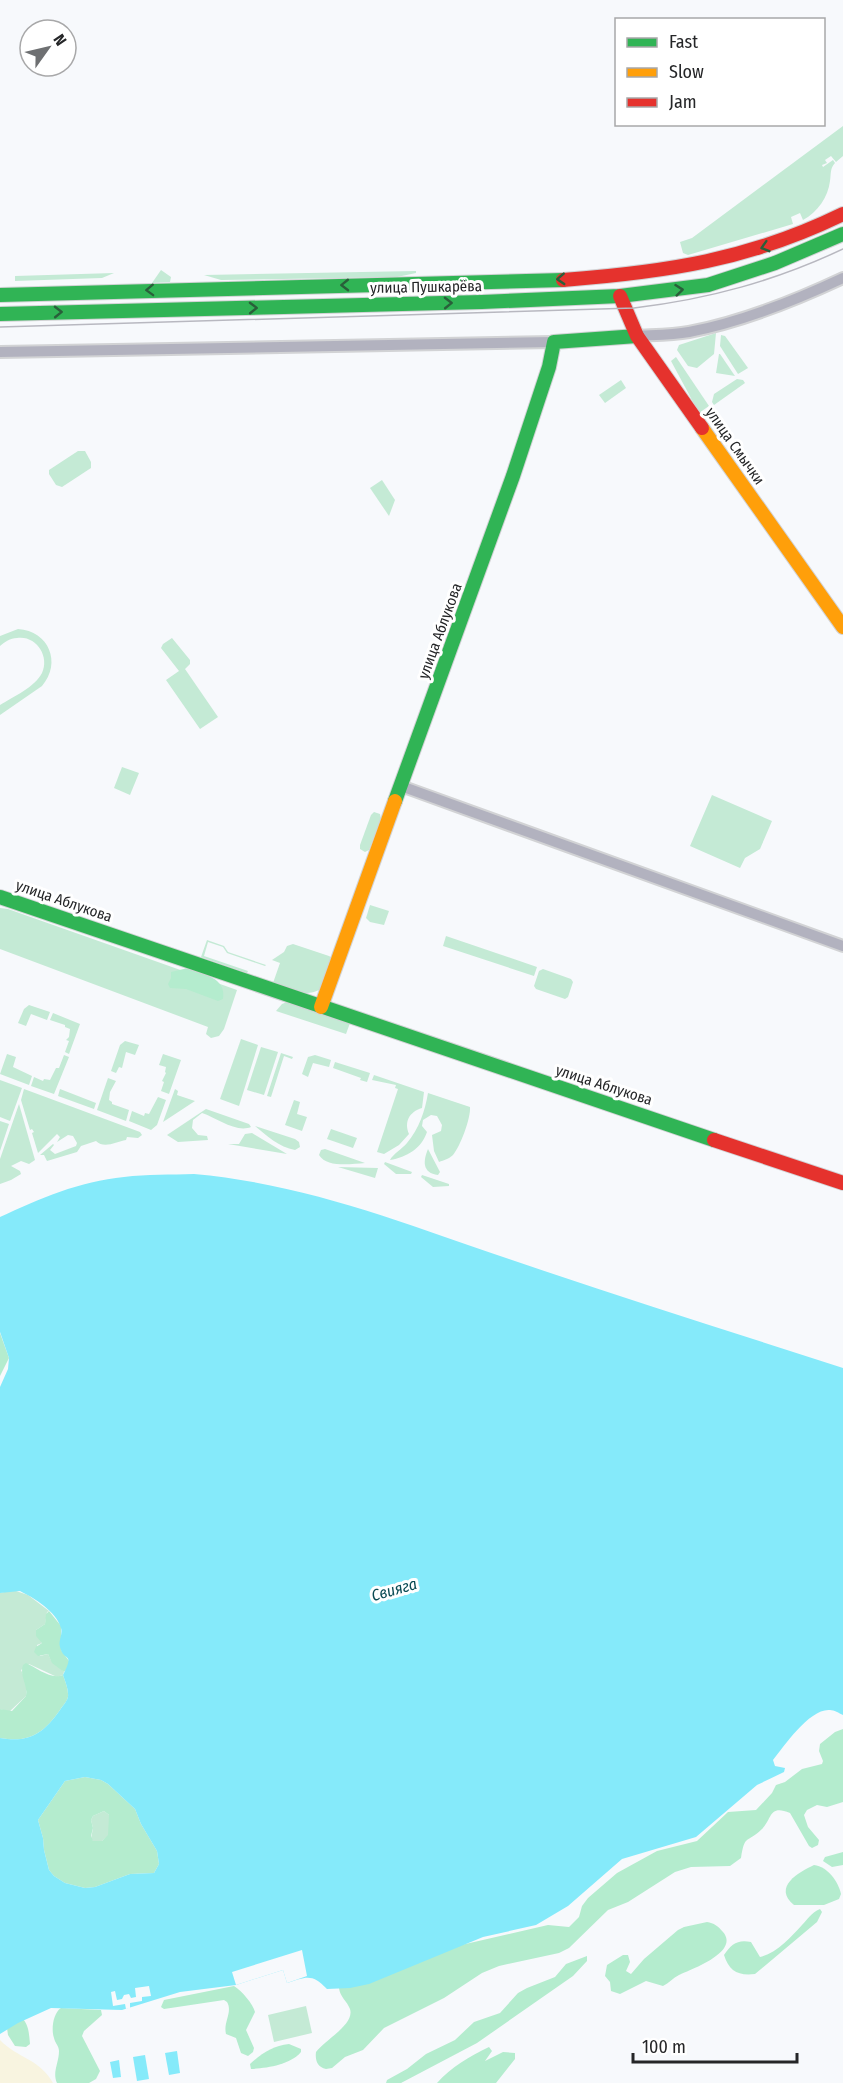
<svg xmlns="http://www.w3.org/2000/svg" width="843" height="2083" font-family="'Fira Sans Condensed',sans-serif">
<rect width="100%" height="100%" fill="#f7f9fc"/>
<g fill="#c4ead5">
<path d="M843,126V156L836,162L831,156L825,160L827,163L822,165L823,167L833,160L835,163C830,168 831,174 830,181C828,197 818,212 803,220L800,213L791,217L793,224L688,255L683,253L680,242L692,238Z"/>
<polygon points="161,270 171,277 170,282 152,283"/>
<polygon points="416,271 416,273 397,277 221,280 204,275"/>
<polygon points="114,273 102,278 15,281 15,276"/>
<polygon points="716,333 714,354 697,368 688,366 677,350 679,345"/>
<polygon points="721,335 725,336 748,368 738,374 720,346"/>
<polygon points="719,354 720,354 735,376 716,373"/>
<polygon points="676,357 709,406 699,413 671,361"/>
<polygon points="737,379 743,380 745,383 714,405 712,402 714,394"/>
<polygon points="621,380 626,388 605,403 599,395"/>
<polygon points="78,451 85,451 91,462 91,468 62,487 56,485 49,474 49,470"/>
<polygon points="382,480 395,500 389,516 370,488"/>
<path d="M18,629C49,631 62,663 42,686L0,715V705C13,697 35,687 42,673C50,656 36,635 17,638C10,638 5,642 0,646V636Z"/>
<polygon points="172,638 190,660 190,664 185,669 218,717 200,729 166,680 179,671 161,648 163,644"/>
<polygon points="122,767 139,773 130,795 114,788"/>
<polygon points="712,795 772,821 760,849 745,858 740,868 690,846"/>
<polygon points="374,812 380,814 381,819 369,850 365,852 360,849 360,845 371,815"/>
<polygon points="370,905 389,911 384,925 370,922 366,918"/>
<polygon points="0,908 8,909 237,990 224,1029 219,1036 211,1038 206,1034 208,1027 0,949"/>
<polygon points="446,936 537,967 534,976 443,946"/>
<polygon points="207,940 224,946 228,952 266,965 265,966 227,953 223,947 208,942 204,956 248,971 247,973 201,957"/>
<path d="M293,944L329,956L332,958L319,990C304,998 288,988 273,983L280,963L272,960L284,952L287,946Z"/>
<polygon points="543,969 571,979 573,982 568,997 565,999 536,989 534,986 539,971"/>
<polygon points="287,1002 350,1023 346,1034 276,1011 282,1004"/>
<polygon points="29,1005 50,1012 47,1020 31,1014 26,1026 18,1023 24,1009"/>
<polygon points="53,1013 80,1024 69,1054 65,1052 69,1041 66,1040 69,1037 70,1029 65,1027 65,1025 50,1020"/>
<polygon points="241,1039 258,1045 239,1106 220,1099"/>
<polygon points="125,1041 139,1045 135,1055 126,1052 122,1068 119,1067 116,1073 111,1071 120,1045"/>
<polygon points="261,1047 278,1052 264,1095 247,1090"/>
<polygon points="281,1053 293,1057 292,1059 284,1056 271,1097 267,1096"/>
<polygon points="7,1054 16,1057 13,1067 32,1076 29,1085 0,1074"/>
<polygon points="163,1054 181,1060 169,1094 161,1091 164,1082 162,1081 166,1073 165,1072 166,1067 159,1065"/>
<polygon points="64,1055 69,1057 54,1094 31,1086 34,1077 43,1081 44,1079 50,1080 56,1068 59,1068"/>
<polygon points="315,1055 331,1060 329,1067 313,1063 308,1077 302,1074 308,1057"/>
<polygon points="335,1062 370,1073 367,1082 360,1080 361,1078 333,1068"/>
<path d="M374,1075L424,1092L422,1108C409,1112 404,1122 409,1134L399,1145L384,1154L377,1152L398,1089L395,1088L396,1085L372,1080Z"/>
<polygon points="108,1078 116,1081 110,1092 109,1100 112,1102 112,1104 129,1110 126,1121 97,1110"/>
<polygon points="0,1080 22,1088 10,1121 0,1117"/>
<path d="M24,1089L140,1132L142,1135L138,1138L127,1137L126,1140C116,1142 104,1149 96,1141L81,1146L77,1152L47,1161L44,1155H40L53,1144L54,1145L50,1150L55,1154L76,1146L77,1143L73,1136L68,1135L57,1142L60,1137L57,1134L38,1153L32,1133L34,1132L32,1129L30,1130L21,1100Z"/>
<polygon points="60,1089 96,1103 94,1109 58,1096"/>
<polygon points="175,1089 178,1091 177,1095 195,1101 163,1122"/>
<path d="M428,1093L470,1107C471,1118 460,1147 453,1155C449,1159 444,1160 439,1162L434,1151L432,1135L441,1131L442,1125L437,1116L431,1115L423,1120L422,1126L427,1132C421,1149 407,1157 390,1160C393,1154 402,1149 407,1143C419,1129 425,1111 428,1093Z"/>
<polygon points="158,1097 166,1100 157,1125 151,1130 129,1121 132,1111 144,1116 145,1113 149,1114"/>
<polygon points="294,1100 300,1102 297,1114 307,1117 302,1131 285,1125"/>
<polygon points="19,1104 35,1160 29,1164 21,1161 11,1166 20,1171 21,1174 11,1180 0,1184 0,1159"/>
<path d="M206,1109L249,1124L251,1127C236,1133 217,1118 202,1113L193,1120L192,1128L198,1135L207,1136L208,1140L178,1142L167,1135Z"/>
<polygon points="0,1121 9,1124 0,1151"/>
<path d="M255,1126L295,1139L299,1142L300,1147L295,1150C279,1147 267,1136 255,1126Z"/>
<polygon points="331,1129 357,1138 353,1148 327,1139"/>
<polygon points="252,1133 287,1154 228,1144 239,1144 245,1134"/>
<path d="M325,1149L365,1163C351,1164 327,1168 319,1155L321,1150Z"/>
<path d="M428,1149L440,1172L438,1175C422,1173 423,1161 428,1149Z"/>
<polygon points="385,1162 412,1172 411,1174 396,1174 384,1164"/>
<polygon points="338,1167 378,1168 375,1178"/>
<polygon points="422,1175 449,1184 449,1186 433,1187 421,1177"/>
<polygon points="13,1590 28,1595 49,1611 47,1612 45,1624 36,1630 42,1643 37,1645 40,1656 48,1654 51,1660 64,1672 63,1675 57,1677 29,1664 21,1670 26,1681 26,1696 9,1712 0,1709 0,1593"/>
<polygon points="104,1811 109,1815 109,1835 102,1841 93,1841 91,1839 93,1828 91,1820 93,1816"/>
<polygon points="306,2006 312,2033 274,2042 268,2015"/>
</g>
<g fill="#b4ecce" fill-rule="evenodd">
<path d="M188,968C203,974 227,978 223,999L218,1001L186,989L170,988L168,984L171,978V972Z"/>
<polygon points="0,1333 9,1358 0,1376"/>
<polygon points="49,1611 61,1626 61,1650 69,1661 69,1666 64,1672 52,1663 48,1654 38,1656 34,1652 36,1647 42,1643 36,1636 36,1630 45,1624 46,1614"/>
<path d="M26,1663C37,1668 51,1680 63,1675C65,1681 68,1688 68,1694C69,1700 63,1705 60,1710C43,1734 29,1743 0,1738V1709L12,1711L26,1696C28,1685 19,1675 23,1665Z"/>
<path d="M843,1729V1802L827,1807L817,1805L807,1810L804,1815L808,1827L819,1840L818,1845L812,1848L809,1846L790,1813C769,1804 772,1819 762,1829C747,1844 745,1833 741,1858L730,1866L691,1867L675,1872L628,1902L608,1910L569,1948L559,1953L499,1966L482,1973L444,1998L384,2028L363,2050L345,2057L332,2068L326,2069C317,2067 315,2060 316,2052C325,2040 355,2024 350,2009C347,2001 340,1997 339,1988L409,1957L548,1925L569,1927L579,1917L582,1906L588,1898L617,1873L657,1851L697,1841L728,1812L756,1810L772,1793L776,1785L785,1782L802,1769L822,1764L823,1761L819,1751L820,1744L835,1732Z"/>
<path d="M85,1777L101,1780L108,1784L135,1809L141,1824L157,1851L159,1864L154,1873L130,1874L95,1887L85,1888L65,1883L54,1876L49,1870L44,1850L43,1838L38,1820L65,1781ZM104,1811L109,1815L108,1835L102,1841H93L91,1836L93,1828L91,1820L93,1816Z"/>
<polygon points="843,1852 843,1865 832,1867 823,1861 825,1857"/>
<path d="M814,1865C828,1867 838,1881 841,1894L839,1899L824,1905H794C772,1887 799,1872 814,1865Z"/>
<path d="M820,1909L822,1912L817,1922L755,1974C738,1976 729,1971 724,1955C731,1944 738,1939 751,1942L760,1957C777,1953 791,1937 802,1925C808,1919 811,1913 820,1909Z"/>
<path d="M707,1922C714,1923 718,1926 723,1932C740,1952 692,1969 679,1975C673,1978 669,1983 663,1986L646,1981L620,1994L611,1991L610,1982L605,1976L607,1965L623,1955H628L630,1962L626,1971L631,1974L644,1959L678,1930L684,1927Z"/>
<polygon points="587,1956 587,1961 573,1976 477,2043 401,2083 386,2083 387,2080 407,2069 426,2054 455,2040 474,2022 500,2013 518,1993 527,1988 555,1977 566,1964"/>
<path d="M234,1986C242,1991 253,2004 255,2012L246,2030L254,2048L253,2052L248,2056L241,2053L236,2038L226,2034C223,2022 233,2012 227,2002L224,2000L164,2009L161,2007L164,2000Z"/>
<path d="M61,2008L101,2010L102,2015L84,2031L82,2036L100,2071L96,2079L89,2083H57C52,2072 59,2063 59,2051C59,2046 55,2043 54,2038C51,2030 53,2013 61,2008Z"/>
<path d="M22,2018C29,2025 29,2034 30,2044L26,2047L15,2046L8,2035L7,2028Z"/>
<path d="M289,2044L301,2049V2052C290,2065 267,2068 251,2069L250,2064C262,2053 273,2046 289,2044Z"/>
<path d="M489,2047L492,2051L485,2061L503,2052L515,2053V2059L496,2083H437C451,2067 470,2056 489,2047Z"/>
</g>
<path fill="#f8f4e0" d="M0,2040C17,2058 40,2059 53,2083H0Z"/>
<g fill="#85eafa" fill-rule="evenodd">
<path d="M194,1174C306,1184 403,1223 509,1259C620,1297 732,1332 843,1368V1715C839,1713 834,1710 830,1710C810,1708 784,1746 773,1760L775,1766L785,1768L784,1772L757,1785L696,1837L622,1859L568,1906L536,1925L483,1937L369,1984L350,1988L327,1989C312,1973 306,1977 287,1983L283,1970L236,1985L180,1992L122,2010L51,2008L18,2023L0,2034V1738C29,1743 43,1734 60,1710C63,1705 69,1700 68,1694C68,1688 65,1681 63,1675C75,1651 64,1663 60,1647C58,1641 63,1634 61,1628C56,1611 34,1598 20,1591L0,1593V1387L8,1369L9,1358L0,1332V1217C39,1199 80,1181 124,1177C147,1174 171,1175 194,1174ZM85,1777L101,1780L108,1784L135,1809L141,1824L157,1851L159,1864L154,1873L130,1874L95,1887L85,1888L65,1883L54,1876L49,1870L44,1850L43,1838L38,1820L65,1781Z"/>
<polygon points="177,2051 180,2073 169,2075 165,2053"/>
<polygon points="145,2055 149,2079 137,2081 133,2057"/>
<polygon points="119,2060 121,2077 113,2078 110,2062"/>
</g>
<g fill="#f7f9fc">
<polygon points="302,1950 307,1976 287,1983 283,1970 236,1985 232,1972"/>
<polygon points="149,1986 151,1996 142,1997 142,2001 130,2003 130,2008 126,2009 125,2004 113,2006 111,1992 115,1991 117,2000 122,1999 124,1995 129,1994 131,1998 136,1997 135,1988"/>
</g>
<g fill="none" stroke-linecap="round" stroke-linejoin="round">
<defs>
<g id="street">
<path d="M637,336C654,335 672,335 689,332C742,322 794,301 843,278"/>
<polyline points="0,352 554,342"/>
<polyline points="401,786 843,946"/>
</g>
<g id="fast">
<polyline points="0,295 563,280"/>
<polyline points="0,314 482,302 620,296 708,285 775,263 843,234"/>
<polyline points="395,801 513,476 549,367 554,342 637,336"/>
<polyline points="0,897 714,1140"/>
</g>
<g id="slow">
<polyline points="702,428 843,627"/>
<polyline points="321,1007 395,801"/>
</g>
<g id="jam">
<path d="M563,280C666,272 749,260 843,214"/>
<polyline points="620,296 637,336 702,428"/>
<polyline points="714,1140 843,1183"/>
</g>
</defs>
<use href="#street" stroke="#d2d3d5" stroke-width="14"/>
<use href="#fast" stroke="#d2d3d5" stroke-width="16"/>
<use href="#slow" stroke="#d2d3d5" stroke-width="16"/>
<use href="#jam" stroke="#d2d3d5" stroke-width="16"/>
<use href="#street" stroke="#b2b2bf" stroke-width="10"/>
<use href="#fast" stroke="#30b455" stroke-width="14"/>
<use href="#slow" stroke="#ff9f0a" stroke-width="14"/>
<use href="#jam" stroke="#e5322d" stroke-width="14"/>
<path stroke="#b8b8c0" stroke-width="1.5" d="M0,327L634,308C709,299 775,281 843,249"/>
</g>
<defs><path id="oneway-chevron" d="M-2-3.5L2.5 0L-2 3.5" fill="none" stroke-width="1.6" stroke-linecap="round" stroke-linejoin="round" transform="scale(1.5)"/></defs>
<g stroke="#295f3a">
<use href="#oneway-chevron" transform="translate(765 247) rotate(163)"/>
<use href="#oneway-chevron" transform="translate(561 279) rotate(177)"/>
<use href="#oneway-chevron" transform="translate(345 285) rotate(179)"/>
<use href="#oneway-chevron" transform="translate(150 290) rotate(178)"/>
<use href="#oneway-chevron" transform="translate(679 290) rotate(-6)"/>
<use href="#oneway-chevron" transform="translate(448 303) rotate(-1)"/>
<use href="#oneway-chevron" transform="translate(253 308) rotate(-1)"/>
<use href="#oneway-chevron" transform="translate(58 312) rotate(-1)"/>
</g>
<g text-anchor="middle" stroke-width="6" stroke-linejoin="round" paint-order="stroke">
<g font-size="15" fill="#252628" stroke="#fff">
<text transform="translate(426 287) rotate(-1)" y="5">улица Пушкарёва</text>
<text transform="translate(735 446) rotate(55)" y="5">улица Смычки</text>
<text transform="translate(440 631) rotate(-70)" y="5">улица Аблукова</text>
<text transform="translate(64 901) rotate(19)" y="5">улица Аблукова</text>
<text transform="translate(604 1085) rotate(18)" y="5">улица Аблукова</text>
</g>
<g font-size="16" font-style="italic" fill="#0a4b54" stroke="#fff">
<text transform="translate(394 1589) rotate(-16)" y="6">Свияга</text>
</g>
</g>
<rect x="615" y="18" width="210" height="108" fill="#ffffff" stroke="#a8a8a9" stroke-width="1.5"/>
<rect x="627" y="38" width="30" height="9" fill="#30b455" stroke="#a8a8a9" stroke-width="1.5"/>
<text x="669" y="48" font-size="18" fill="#252628">Fast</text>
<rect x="627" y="68" width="30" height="9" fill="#ff9f0a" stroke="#a8a8a9" stroke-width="1.5"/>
<text x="669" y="78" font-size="18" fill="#252628">Slow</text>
<rect x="627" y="98" width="30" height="9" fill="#e5322d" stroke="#a8a8a9" stroke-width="1.5"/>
<text x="669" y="108" font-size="18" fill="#252628">Jam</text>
<g transform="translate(48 48) rotate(56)"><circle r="28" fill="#ffffff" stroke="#a8a8a9" stroke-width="1.5"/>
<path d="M0-4.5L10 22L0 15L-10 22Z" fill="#6e7072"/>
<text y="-9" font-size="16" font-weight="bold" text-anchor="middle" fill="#252628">N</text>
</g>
<path d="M633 2053v9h164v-9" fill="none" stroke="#252628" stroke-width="3"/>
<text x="642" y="2053" font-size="18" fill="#252628" stroke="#ffffff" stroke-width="4.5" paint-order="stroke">100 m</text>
</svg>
